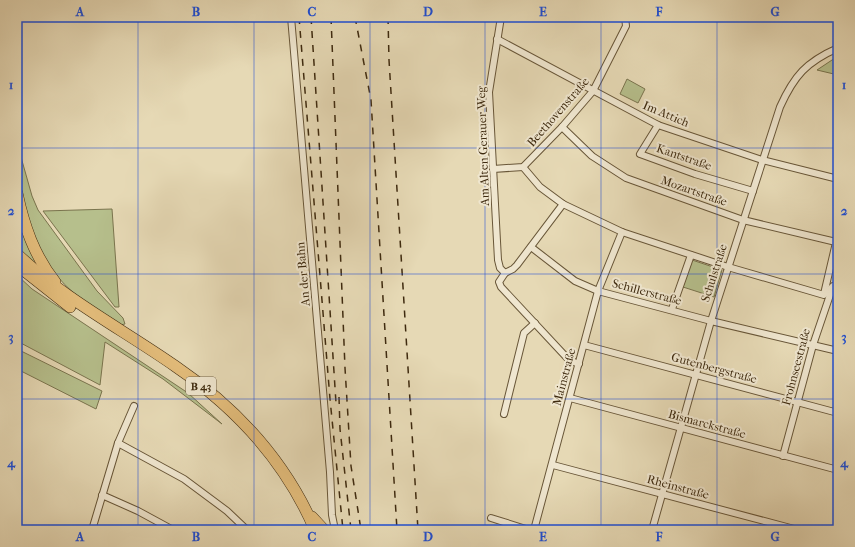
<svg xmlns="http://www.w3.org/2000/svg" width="855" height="547" font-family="'IM FELL French Canon',serif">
<rect width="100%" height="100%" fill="#e6d9b5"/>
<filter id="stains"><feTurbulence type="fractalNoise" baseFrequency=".005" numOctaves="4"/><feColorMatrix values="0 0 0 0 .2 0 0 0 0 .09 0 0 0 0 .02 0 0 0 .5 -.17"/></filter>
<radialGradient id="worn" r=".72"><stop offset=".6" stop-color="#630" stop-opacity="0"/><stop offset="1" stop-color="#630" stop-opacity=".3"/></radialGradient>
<g fill="#b6bf8c" stroke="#7a744e">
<polygon points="838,56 838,75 817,70"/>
<polygon points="627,79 645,89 638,103 620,94"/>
<path d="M17,143L32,196L38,210L97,291L123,318L125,324L120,325C99,311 74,297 58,277C36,251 21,211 17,177C16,166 17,154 17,143Z"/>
<polygon points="17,207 40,270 17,248"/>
<polygon points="112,209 119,307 115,307 43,211"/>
<polygon points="692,260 722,270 714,297 683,287"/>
<polygon points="17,275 32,289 188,393 222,424 163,379 105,342 100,385 17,341"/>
<polygon points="17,349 102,391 96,409 17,369"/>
</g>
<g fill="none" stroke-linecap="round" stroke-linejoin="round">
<defs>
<g id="street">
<polyline points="291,17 330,472 332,515 335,530"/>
<polyline points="501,17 489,92 498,260 500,268 505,273"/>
<polyline points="497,39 658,125 762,160 838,179"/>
<polyline points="658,125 640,154 695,174 753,191"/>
<polyline points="562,127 592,156 626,178 743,220 836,242"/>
<polyline points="523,167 540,187 563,204 622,232 728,267 824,295 833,286 838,287"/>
<polyline points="493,169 523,167 562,127 593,91 626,26 625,17"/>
<polyline points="531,247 575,281 598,291 711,321 838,351"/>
<polyline points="505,273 499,282 501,287 569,360 579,364"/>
<polyline points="505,273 513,269 517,265 563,204"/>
<polyline points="824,294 838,234"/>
<polyline points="672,309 691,255"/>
<polyline points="584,345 838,413"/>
<polyline points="570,398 838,470"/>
<polyline points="504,414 524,333 535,323"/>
<polyline points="118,443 184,479 227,511 247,530"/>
<polyline points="783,456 813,345 832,289"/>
<polyline points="553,465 798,530"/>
<polyline points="102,495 138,511 173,530"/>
<polyline points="491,518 529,530"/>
<polyline points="92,530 118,443 134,406"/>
<polyline points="534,530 598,291 622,232"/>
<path d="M652,530L711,321L780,107C794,76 806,62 838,48"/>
</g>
<g id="highway">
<path d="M17,193C24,226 34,255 55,282"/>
<path d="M17,254C64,299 122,329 175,366C235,407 286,462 315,530"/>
<polyline points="17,265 70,307"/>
<polyline points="312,517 324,530"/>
</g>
</defs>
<use href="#street" stroke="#685638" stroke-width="8"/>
<use href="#highway" stroke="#3e2a0f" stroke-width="12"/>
<use href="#street" stroke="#efe6cf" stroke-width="6"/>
<use href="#highway" stroke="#e3bc7a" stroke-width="11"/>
<g stroke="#3e2a0f" stroke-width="1.5" stroke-dasharray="7 7" stroke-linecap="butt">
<polyline points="299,17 330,399 343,530"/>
<polyline points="311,17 336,403"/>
<polyline points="331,17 345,368 351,466 361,530"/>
<polyline points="355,17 371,100 397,530"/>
<polyline points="388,17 389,60 418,530"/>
<polyline points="339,397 340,429 351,530"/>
</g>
</g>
<path fill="none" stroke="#1d4ed8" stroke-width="1" stroke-opacity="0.55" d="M138,17V530M254,17V530M370,17V530M485,17V530M601,17V530M717,17V530M17,148H838M17,274H838M17,399H838"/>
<g text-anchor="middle" stroke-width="4" stroke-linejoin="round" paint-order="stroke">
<rect fill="#efe6cf" stroke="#736249" stroke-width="1" x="186" y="377" width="30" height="18" rx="3"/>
<g font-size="11" font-weight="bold" fill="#3e2a0f">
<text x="201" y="390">B 43</text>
</g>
<g font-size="12" fill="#3e2a0f" stroke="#efe6cf">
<text transform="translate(558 112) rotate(-49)" y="4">Beethovenstraße</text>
<text transform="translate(666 114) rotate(23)" y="4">Im Attich</text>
<text transform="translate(483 146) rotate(-92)" y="4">Am Alten Gerauer Weg</text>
<text transform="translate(684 157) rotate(19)" y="4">Kantstraße</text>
<text transform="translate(694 191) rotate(19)" y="4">Mozartstraße</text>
<text transform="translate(714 273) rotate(-72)" y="4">Schulstraße</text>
<text transform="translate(303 274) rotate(-95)" y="4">An der Bahn</text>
<text transform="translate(647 292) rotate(15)" y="4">Schillerstraße</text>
<text transform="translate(796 367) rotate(-75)" y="4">Frohnseestraße</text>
<text transform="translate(714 368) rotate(15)" y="4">Gutenbergstraße</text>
<text transform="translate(564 377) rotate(-75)" y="4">Mainstraße</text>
<text transform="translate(707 424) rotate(15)" y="4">Bismarckstraße</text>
<text transform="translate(678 487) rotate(15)" y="4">Rheinstraße</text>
</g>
</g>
<rect width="855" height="547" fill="none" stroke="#e6d9b5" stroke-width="44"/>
<rect x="22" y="22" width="811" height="503" fill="none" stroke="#1d4ed8" stroke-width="1.5"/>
<g font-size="13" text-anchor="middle" font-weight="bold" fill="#1d4ed8">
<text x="80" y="16">A</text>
<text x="196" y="16">B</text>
<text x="312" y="16">C</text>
<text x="428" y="16">D</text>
<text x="543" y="16">E</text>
<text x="659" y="16">F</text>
<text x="775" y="16">G</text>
<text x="11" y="89">1</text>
<text x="844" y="89">1</text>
<text x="11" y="215">2</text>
<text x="844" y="215">2</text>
<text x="11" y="341">3</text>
<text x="844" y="341">3</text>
<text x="11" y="467">4</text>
<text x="844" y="467">4</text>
<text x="80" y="541">A</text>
<text x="196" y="541">B</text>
<text x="312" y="541">C</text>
<text x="428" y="541">D</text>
<text x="543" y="541">E</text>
<text x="659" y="541">F</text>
<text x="775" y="541">G</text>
</g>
<rect width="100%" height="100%" filter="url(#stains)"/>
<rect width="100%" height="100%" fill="url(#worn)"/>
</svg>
